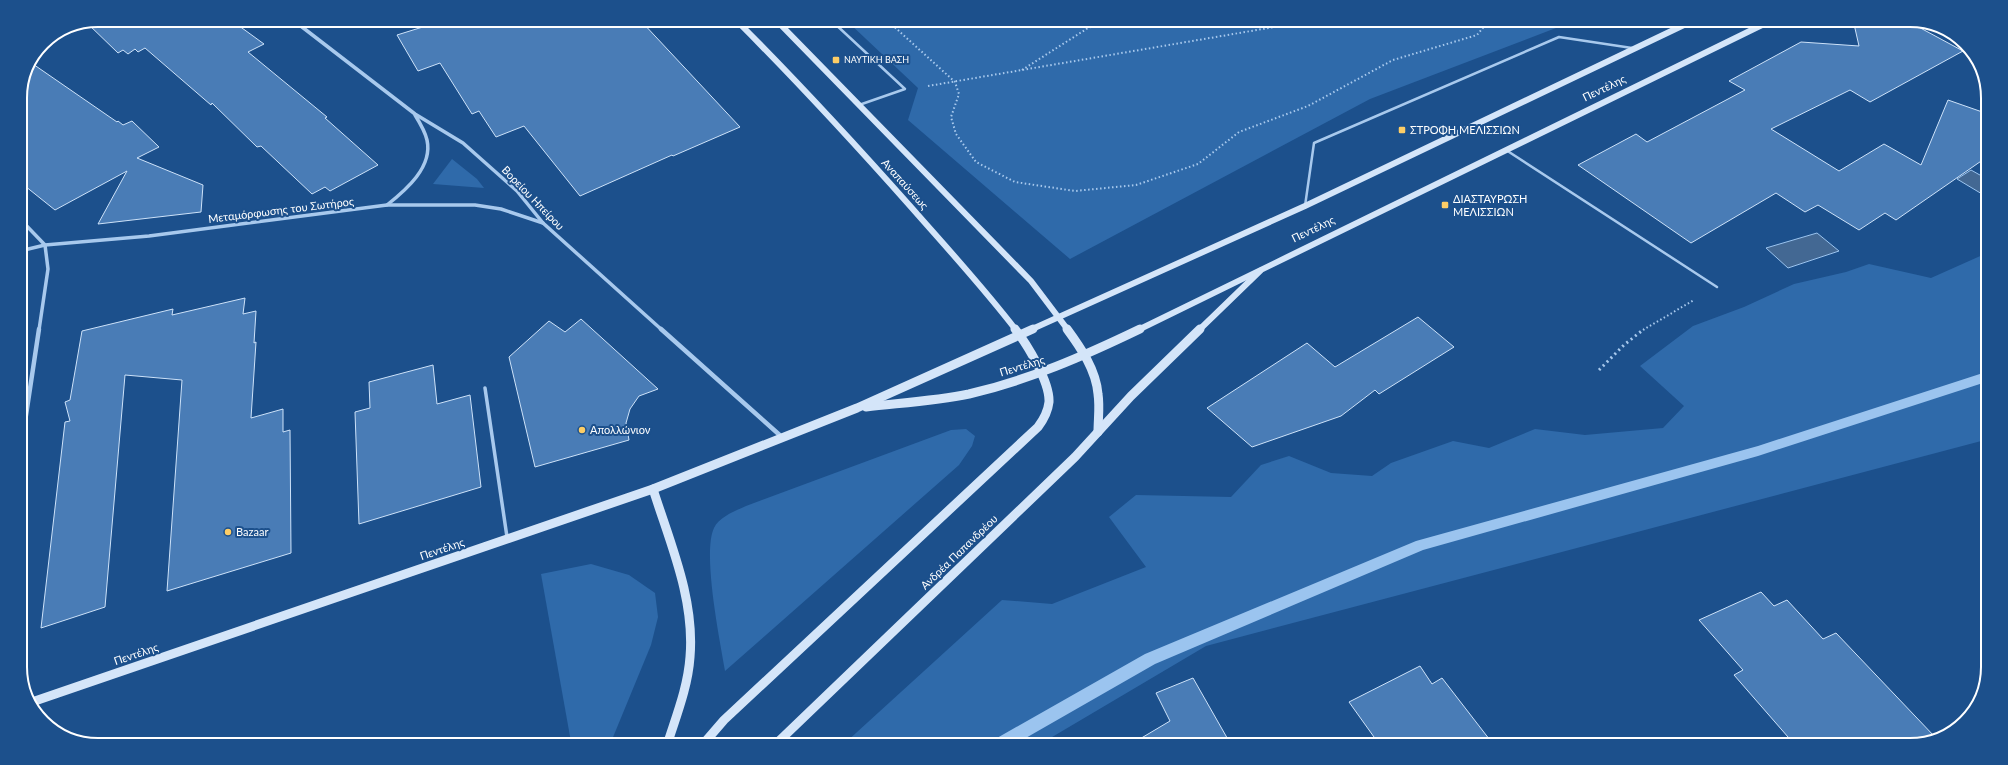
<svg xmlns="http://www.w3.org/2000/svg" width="2008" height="765" font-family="Lato,sans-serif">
<rect width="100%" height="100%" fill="#1c508c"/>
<g fill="#2f6aaa">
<polygon points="848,22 1569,23 1370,99 1070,259 908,120 918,88"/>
<polygon points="452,159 477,179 484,188 433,184"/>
<polygon points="1987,253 1985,440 1206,646 1042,743 845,743 1002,600 1052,604 1146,567 1109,517 1136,495 1231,497 1261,465 1289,456 1331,473 1372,476 1391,463 1453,441 1489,448 1535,429 1585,435 1663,428 1684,406 1640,366 1693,326 1744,307 1794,284 1846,272 1869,264 1931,278"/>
<path d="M966,429L975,436L972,446L959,465L725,671C720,641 702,553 714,528C719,517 735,511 746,506L951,430Z"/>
<polygon points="591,564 629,575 655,593 658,617 651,645 611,742 571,742 541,574"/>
</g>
<g fill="#436893" stroke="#9bc4ef">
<polygon points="1971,170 1987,179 1987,197 1957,179"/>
<polygon points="1817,233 1839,251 1788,268 1766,248"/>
</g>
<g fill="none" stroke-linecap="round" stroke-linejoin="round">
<polygon fill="#9bc4ef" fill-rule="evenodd" points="1986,372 1986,382 1758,456 1423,550 1155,664 1017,743 995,743 997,738 1145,654 1416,541 1758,446"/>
</g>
<g fill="#497cb6" stroke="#cde2f9">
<polygon points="98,20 231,20 264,44 248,52 327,117 325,118 378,165 330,191 325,187 312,194 261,146 257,147 212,103 211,105 145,48 138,52 135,49 128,54 123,50 118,53 86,22"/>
<polygon points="442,21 641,21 740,127 673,156 672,155 580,196 524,126 496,137 479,111 472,114 440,63 418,71 397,35"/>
<polygon points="1854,24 1913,24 1963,51 1870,102 1850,90 1771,129 1839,171 1884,144 1921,165 1948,100 1988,114 1987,157 1896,220 1885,213 1859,230 1818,205 1805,212 1776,193 1691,243 1578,165 1636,134 1647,142 1745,90 1729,81 1801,42 1859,46"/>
<polygon points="30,62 117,122 118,121 123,125 132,121 159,147 137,158 203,185 201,212 98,224 127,171 55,210 20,182 20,93 26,68"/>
<polygon points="245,298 243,314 256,311 254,343 256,342 251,418 283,409 283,432 290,430 291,553 167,591 182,380 125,375 105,607 41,628 65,422 70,421 65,402 70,400 82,331 173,309 172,315"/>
<polygon points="1418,317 1454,347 1379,394 1375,390 1341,416 1252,447 1207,408 1307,343 1335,367"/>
<polygon points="581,319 658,389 639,396 630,409 626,423 629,440 535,467 509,357 549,321 565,332"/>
<polygon points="433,365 437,404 470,395 481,487 359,524 355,412 370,408 369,382"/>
<polygon points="1761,592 1774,606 1787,600 1823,639 1836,633 1935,737 1910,745 1795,745 1734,675 1743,670 1699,620"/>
<polygon points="1420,666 1432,684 1442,678 1493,744 1379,744 1349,702"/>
<polygon points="1193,678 1230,743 1133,743 1170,721 1156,693"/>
</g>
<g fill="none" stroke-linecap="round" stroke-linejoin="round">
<g stroke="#a8c9ed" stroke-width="2" stroke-dasharray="1.5 2.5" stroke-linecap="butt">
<polyline points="889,22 955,82 959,94 951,117 956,134 976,162 1015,182 1075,191 1136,185 1198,164 1239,132 1308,106 1393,60 1477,35 1487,23"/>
<polyline points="1071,22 1088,28 1105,22"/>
<polyline points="1022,70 1088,28"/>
<polyline points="928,86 1298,23"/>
<polyline points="1643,330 1694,300"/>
</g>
<polyline stroke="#a8c9ed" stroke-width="3" stroke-dasharray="2 3.5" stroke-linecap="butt" points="1599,370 1624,345 1644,329"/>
<g stroke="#a8c9ed" stroke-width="2.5">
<polyline points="833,22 905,89 859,105"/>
<polyline points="1506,150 1717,287"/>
<polyline points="1305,206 1314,143 1559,37 1632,48"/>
</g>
<polyline stroke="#a8c9ed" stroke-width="3.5" points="485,388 507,537"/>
<g stroke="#a8c9ed" stroke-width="3.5">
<polyline points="293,20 415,114 463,143 517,191 543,223 662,330"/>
<path d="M387,205C406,190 433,167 427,140C425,131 420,123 415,115"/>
<polyline points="20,219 45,245 48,269 39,330"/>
<polyline points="20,251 45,245 149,236 387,205 475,205 501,209 543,223"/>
</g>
<g stroke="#a8c9ed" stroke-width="4.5">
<polyline points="661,329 783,438"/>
<polyline points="20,455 39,329"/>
</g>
<g stroke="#d4e5f9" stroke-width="6">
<path d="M737,21C797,81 855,144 911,207C947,248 983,287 1016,330"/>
<polyline points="778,22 1031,281 1068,330"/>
<polyline points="1030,330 1305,206 1686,24"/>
<polyline points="1138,330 1764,24"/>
<polyline points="1199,330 1260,271"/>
</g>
<g stroke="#d4e5f9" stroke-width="9">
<path d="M1067,329C1081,348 1096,370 1098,394C1100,407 1098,419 1098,432"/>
<path d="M866,407C900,403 935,401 969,394C1029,380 1084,356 1140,329"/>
<path d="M653,489C670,543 695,599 690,657C688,686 677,714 668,742"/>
<polyline points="32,702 653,489 857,408 1033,329"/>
<path d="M705,742L724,720L1038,427C1044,419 1048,411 1049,402C1050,382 1027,344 1015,329"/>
<polyline points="778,742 1075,457 1131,396 1200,329"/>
</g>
</g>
<g fill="#fdcd66" stroke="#1c508c" stroke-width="1.5">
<rect x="832" y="56" width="8" height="8" rx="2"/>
<rect x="1398" y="126" width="8" height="8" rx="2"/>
<rect x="1441" y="201" width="8" height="8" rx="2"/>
<circle cx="582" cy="430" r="4"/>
<circle cx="228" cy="532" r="4"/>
</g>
<g text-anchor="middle" stroke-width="4" stroke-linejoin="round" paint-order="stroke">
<g font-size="9" fill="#fff" stroke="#1c508c" text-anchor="start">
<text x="844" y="63">ΝΑΥΤΙΚΗ ΒΑΣΗ</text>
</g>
<g font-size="11" fill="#fff" stroke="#1c508c">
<text transform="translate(1604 88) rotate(-26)" y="4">Πεντέλης</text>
<text transform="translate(905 184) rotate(48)" y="4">Αναπαύσεως</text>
<text transform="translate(533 198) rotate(46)" y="4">Βορείου Ηπείρου</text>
<text transform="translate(281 210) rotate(-7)" y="4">Μεταμόρφωσης του Σωτήρος</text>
<text transform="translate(1313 229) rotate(-26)" y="4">Πεντέλης</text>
<text transform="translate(1022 366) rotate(-17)" y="4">Πεντέλης</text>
<text transform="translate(442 549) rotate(-19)" y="4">Πεντέλης</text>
<text transform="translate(959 552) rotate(-44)" y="4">Ανδρέα Παπανδρέου</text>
<text transform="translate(136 654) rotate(-19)" y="4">Πεντέλης</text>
</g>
<g font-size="11" fill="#fff" stroke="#1c508c" text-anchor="start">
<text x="1410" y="134">ΣΤΡΟΦΗ ΜΕΛΙΣΣΙΩΝ</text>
<text x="1453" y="203">ΔΙΑΣΤΑΥΡΩΣΗ<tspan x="1453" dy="13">ΜΕΛΙΣΣΙΩΝ</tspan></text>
<text x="590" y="434">Απολλώνιον</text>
<text x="236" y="536">Bazaar</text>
</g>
</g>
<path d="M0 0H2008V765H0ZM98 27H1910A71 71 0 0 1 1981 98V667A71 71 0 0 1 1910 738H98A71 71 0 0 1 27 667V98A71 71 0 0 1 98 27Z" fill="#1c508c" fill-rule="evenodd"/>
<path fill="none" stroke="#fff" stroke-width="2" d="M98 27H1910A71 71 0 0 1 1981 98V667A71 71 0 0 1 1910 738H98A71 71 0 0 1 27 667V98A71 71 0 0 1 98 27Z"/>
</svg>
